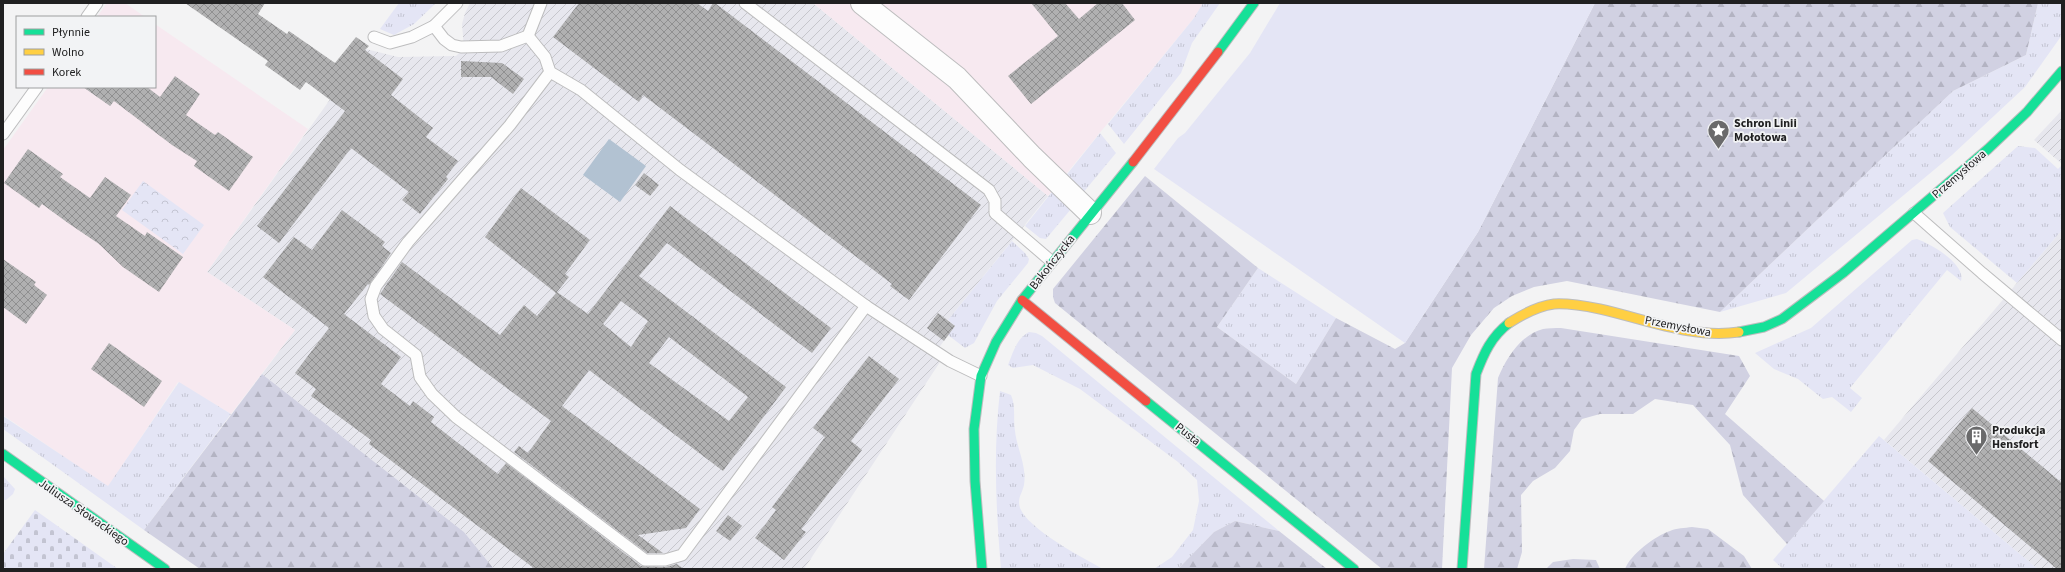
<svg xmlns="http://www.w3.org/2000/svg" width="2065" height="572" font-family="'Source Sans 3',sans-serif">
<defs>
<pattern id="industrial-furrows" width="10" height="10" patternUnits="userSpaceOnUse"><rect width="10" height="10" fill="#e7e7ee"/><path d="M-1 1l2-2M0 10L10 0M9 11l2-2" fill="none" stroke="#c6c6cc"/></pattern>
<pattern id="grass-tufts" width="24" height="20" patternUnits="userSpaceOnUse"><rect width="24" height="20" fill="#e4e5f5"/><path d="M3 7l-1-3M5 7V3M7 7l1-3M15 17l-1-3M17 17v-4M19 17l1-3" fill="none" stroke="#c3c4d2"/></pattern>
<pattern id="forest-firs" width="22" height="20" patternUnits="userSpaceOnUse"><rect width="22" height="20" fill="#d1d1e2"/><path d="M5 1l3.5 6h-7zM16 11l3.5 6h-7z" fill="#b3b3c2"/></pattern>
<pattern id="cemetery-stones" width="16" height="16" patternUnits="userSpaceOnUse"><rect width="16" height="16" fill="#e4e5f5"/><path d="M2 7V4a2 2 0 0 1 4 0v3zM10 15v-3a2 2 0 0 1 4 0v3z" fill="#c3c4d2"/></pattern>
<pattern id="park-crowns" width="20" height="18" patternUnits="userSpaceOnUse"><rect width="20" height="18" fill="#e4e5f5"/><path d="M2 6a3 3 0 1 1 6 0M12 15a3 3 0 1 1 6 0" fill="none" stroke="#c3c4d2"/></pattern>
<pattern id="building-cross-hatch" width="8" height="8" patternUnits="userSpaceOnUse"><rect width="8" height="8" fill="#b0b0b1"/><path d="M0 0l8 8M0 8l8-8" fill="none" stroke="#8f8f90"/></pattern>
</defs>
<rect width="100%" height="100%" fill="#f3f3f4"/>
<g fill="url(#industrial-furrows)">
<polygon points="470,3 813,3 1048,196 948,320 955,326 932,357 940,362 804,569 494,569 464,532 262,374 295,330 207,272 366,49 398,57 456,56 464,48 462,24 465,13"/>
<polygon points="2062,110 2062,164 2034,140"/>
<polygon points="2062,230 2062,569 2038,569 1884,440"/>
</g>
<g fill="#f7e9f0">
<polygon points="107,3 125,3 145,17 97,17"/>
<polygon points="813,3 1203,3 1194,18 1048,196"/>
<polygon points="155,24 308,129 207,272 295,330 231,414 178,382 108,487 3,415 3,150 48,87 155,87"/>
</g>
<g fill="url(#grass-tufts)">
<polygon points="399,3 436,3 414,24 394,35 380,29"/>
<polygon points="1203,3 1220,3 1192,43 1181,73 1124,144 1108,124 1194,18"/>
<polygon points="2038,3 2062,3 2062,35 2025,87 1952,155 1786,293 1720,312 1953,91 2026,55"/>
<polygon points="1100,133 1116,153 1082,194 1064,178"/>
<polygon points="2018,146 2035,148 2058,169 2062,165 2062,230 2017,283 1950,227 1943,213"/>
<polygon points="1055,188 1071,209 1046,239 1040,238 1025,226"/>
<path d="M1917,239C1931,244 1966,264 1961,281L1947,270L1850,388L1862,398L1851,412L1832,397L1823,399L1798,379L1774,369L1755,353L1811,328L1912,240Z"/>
<polygon points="1012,241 1025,253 1029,259 1028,263 997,301 974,343 965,348 948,335 955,326 948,320"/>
<polygon points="1258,268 1336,318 1296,384 1217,327"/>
<path d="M1029,332L1036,333L1042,336L1279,531L1235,521L1214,532L1178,569H1154L1172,557L1193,530L1199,501L1197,480L1178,462L1080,389L1033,365L1013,368L1008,365C1013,353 1016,339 1029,332Z"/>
<polygon points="179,382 231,414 144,530 3,429 3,416 108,486"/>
<path d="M1000,391L1011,395C1016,406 1013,419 1015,431C1017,449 1027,466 1024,485C1022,494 1017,498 1020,508C1028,529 1083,558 1103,569H1001C996,509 993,451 1000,391Z"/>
<polygon points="1879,436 2038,569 1783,569 1773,560"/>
<polygon points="3,476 15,489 13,494 6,500 3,500"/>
</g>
<g fill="url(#forest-firs)">
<polygon points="1595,3 2038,3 2026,55 1953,91 1720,312 1567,281 1534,287 1512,296 1494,308 1471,335 1452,368 1442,569 1382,569 1055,303 1053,297 1053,289 1145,176 1258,268 1217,327 1296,384 1336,318 1395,349 1405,343 1478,232"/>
<path d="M1561,328L1739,356L1750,376L1725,414L1824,501L1787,544L1743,495L1730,445L1693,405L1655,399L1633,414H1600L1582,419L1574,430L1570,451L1555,468L1533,481L1521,495L1522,552L1517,569H1484L1498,378C1506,359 1520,335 1543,329C1548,328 1555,328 1561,328Z"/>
<polygon points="262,374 464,532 494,569 200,569 144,530"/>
<polygon points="1235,521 1279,531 1327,569 1178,569 1214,532"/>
<path d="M1692,527L1708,529L1744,556L1752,569H1625C1631,554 1655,536 1670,531C1676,528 1685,528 1692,527Z"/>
<polygon points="1573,559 1596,560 1600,569 1546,569 1553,562"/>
</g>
<polygon fill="url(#cemetery-stones)" points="35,510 118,569 3,569 3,554"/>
<polygon fill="url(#park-crowns)" points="143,181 204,225 183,254 122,210"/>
<polygon fill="#e4e5f5" points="1280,3 1595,3 1478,232 1405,343 1154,169 1178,138 1185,133 1250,53"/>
<polygon fill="#b2c2d2" points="609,139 646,166 620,202 583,175"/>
<g fill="url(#building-cross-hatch)" fill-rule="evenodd">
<polygon points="185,3 265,3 258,14 287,34 289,31 335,63 356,37 369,46 365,50 403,79 391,95 433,128 426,137 458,161 446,177 448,179 420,214 402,200 409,192 351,148 279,243 257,226 345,111 306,82 300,90 265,65 268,61"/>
<polygon points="579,3 697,3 708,11 713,3 715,3 981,205 909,300 890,286 892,284 643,95 639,102 553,37"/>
<polygon points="1031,3 1065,3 1079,19 1098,3 1122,3 1135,20 1031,104 1008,76 1058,36"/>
<polygon points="461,61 502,63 524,79 513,94 491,77 461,77"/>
<polygon points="175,76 200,94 186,115 215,135 218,132 253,157 229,191 194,166 197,161 172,145 114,101 110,106 83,87 147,87 160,97"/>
<polygon points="28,149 63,174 60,177 90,198 105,177 131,195 116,216 145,236 147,232 183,257 159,292 123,267 99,244 68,223 42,204 39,208 4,183"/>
<polygon points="644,173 659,185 650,196 635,185"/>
<path d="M521,188L590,240L565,274L569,277L557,292L588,314L670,206L831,328L812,353L667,243L639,276L786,387L723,471L589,370L562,406L700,509L686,528L638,535L663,553H647L514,452L519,446L528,453L551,421L380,294L402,262L500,335L524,305L537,316L556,293L485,237ZM621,301L648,321L631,347L603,324ZM669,337L748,397L729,421L649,363Z"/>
<polygon points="342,210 385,242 382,246 391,253 369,285 368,284 344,314 401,357 381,384 410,406 413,401 434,417 431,422 498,474 506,463 641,566 665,567 677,564 684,569 535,569 369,444 371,440 311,396 316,389 295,373 329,328 263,277 294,237 312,250"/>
<polygon points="3,259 36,282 34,285 47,295 26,324 3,307"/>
<polygon points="938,313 955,326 944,341 927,328"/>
<polygon points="109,343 162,381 144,407 91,369"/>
<polygon points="869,356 899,379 851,441 862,450 801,529 806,532 784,560 755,538 776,510 772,507 825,437 813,428"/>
<polygon points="1972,408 2062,483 2062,569 2057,569 1928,461"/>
<polygon points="728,515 742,526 730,541 716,531"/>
</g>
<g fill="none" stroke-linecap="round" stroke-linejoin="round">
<defs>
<g id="lane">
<polyline points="745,3 989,190 995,201 995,213 1051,261"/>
<polyline points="87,17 97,3"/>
<polyline points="434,26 444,39 452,45 461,47 501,46 528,36 545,57 550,72 581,90 680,170 866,306 950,361 981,376"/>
<polyline points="528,36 541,3"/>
<polyline points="374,37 390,43 412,37 434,26 457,3"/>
<polyline points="550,72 510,125 408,242 376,286 371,299 374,316 383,329 416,355 420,377 432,394 456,417 645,560 665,560 682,555 866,306"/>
<polyline points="3,134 37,87"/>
<polyline points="1914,213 1982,273 2062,340"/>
</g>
<polyline id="street" points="862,3 957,78 1032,157 1090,213"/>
<g id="fast">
<polyline points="1218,52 1254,3"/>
<polyline points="1739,332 1764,327 1782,319 1843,273 1988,149 2027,112 2062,71"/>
<polyline points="1146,401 1354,569"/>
<polyline points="3,454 165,569"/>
<polyline points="982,569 975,481 974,429 981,376 996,342 1022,300 1133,162"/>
<path d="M1462,569L1476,374C1484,353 1491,337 1509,323"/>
</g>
<path id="slow" d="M1509,323C1523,314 1538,306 1554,304C1569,303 1585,306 1600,309C1645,319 1692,339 1739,332"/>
<g id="jam">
<polyline points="1133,162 1218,52"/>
<polyline points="1022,300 1146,401"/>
</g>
</defs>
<use href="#lane" stroke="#bdbdbe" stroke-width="13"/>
<use href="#street" stroke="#bdbdbe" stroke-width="24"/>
<use href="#fast" stroke="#bdbdbe" stroke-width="11"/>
<use href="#slow" stroke="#bdbdbe" stroke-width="11"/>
<use href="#jam" stroke="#bdbdbe" stroke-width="11"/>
<use href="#lane" stroke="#fdfdfd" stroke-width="11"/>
<use href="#street" stroke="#fdfdfd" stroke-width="22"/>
<use href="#fast" stroke="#16e098" stroke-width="9"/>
<use href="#slow" stroke="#ffcf43" stroke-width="9"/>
<use href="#jam" stroke="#f24e42" stroke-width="9"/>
</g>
<defs>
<symbol id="sight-pin" viewBox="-11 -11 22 30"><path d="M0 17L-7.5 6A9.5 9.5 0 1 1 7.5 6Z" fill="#6a6a6b" stroke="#f2f3f5"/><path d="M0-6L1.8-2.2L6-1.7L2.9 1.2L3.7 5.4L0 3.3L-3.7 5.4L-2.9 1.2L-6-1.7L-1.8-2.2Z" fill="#fff"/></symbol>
<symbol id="building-pin" viewBox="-11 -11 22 30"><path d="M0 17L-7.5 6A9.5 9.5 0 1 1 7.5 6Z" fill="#6a6a6b" stroke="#f2f3f5"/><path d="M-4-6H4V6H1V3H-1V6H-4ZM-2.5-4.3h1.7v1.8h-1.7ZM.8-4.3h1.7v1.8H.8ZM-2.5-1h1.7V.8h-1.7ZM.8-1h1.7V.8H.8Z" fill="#fff"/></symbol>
</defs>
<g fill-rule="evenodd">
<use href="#sight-pin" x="1706" y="118" width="25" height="34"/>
<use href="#building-pin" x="1964" y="424" width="25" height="34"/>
</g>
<g text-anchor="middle" stroke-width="3.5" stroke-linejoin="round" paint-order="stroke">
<g font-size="12" font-weight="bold" fill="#202021" stroke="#f2f3f5" text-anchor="start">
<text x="1734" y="127">Schron Linii<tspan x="1734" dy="14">Mołotowa</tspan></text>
<text x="1992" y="434">Produkcja<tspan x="1992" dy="14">Hensfort</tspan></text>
</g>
<g font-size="12" fill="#202021" stroke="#f2f3f5">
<text transform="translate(1959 174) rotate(-41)" y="4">Przemysłowa</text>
<text transform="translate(1052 262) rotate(-52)" y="4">Bakończycka</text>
<text transform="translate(1678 326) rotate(11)" y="4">Przemysłowa</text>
<text transform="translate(1188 434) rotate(39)" y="4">Pusta</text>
<text transform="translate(84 512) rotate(35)" y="4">Juliusza Słowackiego</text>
</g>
</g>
<rect width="2065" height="572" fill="none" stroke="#202021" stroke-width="8"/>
<rect x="16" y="16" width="140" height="72" fill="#f2f3f5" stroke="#9e9fa0"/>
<rect x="24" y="29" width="20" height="6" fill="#16e098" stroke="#9e9fa0"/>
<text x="52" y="36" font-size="12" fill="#202021">Płynnie</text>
<rect x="24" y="49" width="20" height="6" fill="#ffcf43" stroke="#9e9fa0"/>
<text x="52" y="56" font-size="12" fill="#202021">Wolno</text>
<rect x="24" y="69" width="20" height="6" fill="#f24e42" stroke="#9e9fa0"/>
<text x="52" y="76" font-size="12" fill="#202021">Korek</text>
</svg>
